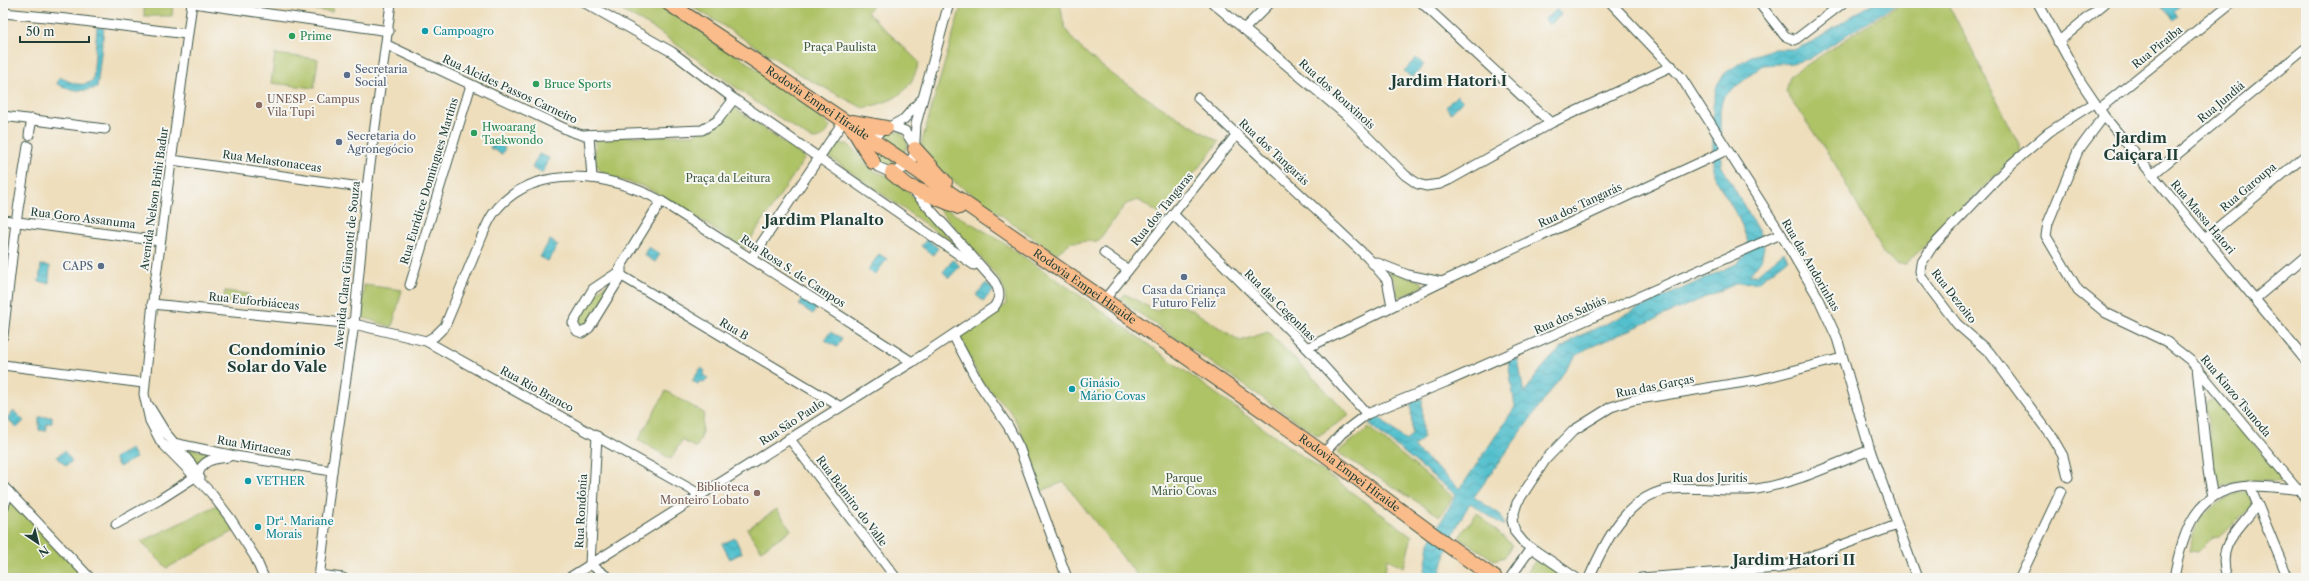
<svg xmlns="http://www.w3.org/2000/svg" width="2309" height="581" font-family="'Libre Caslon Text',serif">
<defs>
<pattern id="water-waves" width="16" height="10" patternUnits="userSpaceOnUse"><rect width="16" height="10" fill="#53c0cd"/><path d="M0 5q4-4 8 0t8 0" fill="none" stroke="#449da7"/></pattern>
</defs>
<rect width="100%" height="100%" fill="#f6f6f2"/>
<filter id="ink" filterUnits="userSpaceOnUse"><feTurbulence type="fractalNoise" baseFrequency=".025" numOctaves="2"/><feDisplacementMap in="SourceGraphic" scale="8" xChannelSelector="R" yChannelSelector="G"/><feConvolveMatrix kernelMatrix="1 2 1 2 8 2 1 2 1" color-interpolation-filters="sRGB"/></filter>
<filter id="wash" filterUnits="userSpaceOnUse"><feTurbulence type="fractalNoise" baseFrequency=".012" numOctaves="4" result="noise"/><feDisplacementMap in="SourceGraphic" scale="16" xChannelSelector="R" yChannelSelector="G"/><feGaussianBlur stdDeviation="0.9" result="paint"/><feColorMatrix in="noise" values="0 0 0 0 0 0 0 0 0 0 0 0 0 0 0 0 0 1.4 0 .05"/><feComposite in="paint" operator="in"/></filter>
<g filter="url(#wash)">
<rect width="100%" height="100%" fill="#eedebc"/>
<g fill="#aec266" stroke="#66804d">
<polygon points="144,3 173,3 172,16 144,16"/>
<polygon points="316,3 333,3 332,12 316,10"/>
<path d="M608,3H660L802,100L830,126C827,135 821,140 811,139L756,102L655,29Z"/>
<path d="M687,3H765L772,7L775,3H875L867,12L919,62C910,95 894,101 863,108L806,78Z"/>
<path d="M962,3H1060C1062,10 1062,20 1065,27C1080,62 1184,121 1219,142L1161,215L1138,200L1126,204L1098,241L1071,242L1056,254L953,181L931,163L921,144Z"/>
<polygon points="1901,3 1948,3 2019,144 2019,152 1906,264 1897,264 1884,255 1835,164 1786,92 1790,76"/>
<polygon points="275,54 318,59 314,88 271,83"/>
<path d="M732,106L805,158L744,249C711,228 678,202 642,186C630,181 607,180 599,169C592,159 595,148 597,137L693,135Z"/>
<polygon points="891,131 901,132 908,144 904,153 883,137"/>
<polygon points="841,144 848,144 874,171 891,177 905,188 959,248 828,156 834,147"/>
<polygon points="874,146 896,162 886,165 879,162 873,149"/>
<polygon points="932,201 995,237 1098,308 1412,536 1404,567 1387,559 1384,578 1139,578 1064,482 1041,491 1019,426 1009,410 981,381 960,337 1006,305 1005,294 1000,280"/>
<polygon points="1392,271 1422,282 1423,285 1416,290 1400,297 1397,294 1396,284 1389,273"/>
<polygon points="610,282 613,284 589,324 583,328 580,326 576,320 591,296"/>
<polygon points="364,285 402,290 392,327 361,317"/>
<polygon points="225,291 249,294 248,305 223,302"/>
<polygon points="1125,294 1156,311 1172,301 1192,310 1240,341 1268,332 1350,415 1318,436 1120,300"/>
<polygon points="666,391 704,413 701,438 696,448 682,440 671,459 638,440"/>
<polygon points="2212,399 2218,399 2284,478 2282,482 2248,480 2219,487 2216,486 2206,407 2208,402"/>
<polygon points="1369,428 1453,497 1440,516 1337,452"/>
<polygon points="180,447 222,455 203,459 197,467"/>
<path d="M2248,492L2252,506L2219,537L2212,538L2198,552L2189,551C2196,515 2212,499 2248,492Z"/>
<polygon points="10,496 85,575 84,578 3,578 3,515"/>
<polygon points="217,505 236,530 167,568 141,542"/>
<polygon points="777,509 791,530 761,550 747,529"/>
<polygon points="1477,513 1512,545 1505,557 1494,560 1459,537"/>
<polygon points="1538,557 1566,578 1523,578"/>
</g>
<g fill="url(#water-waves)" stroke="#397e80">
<path d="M1872,3H1898L1809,59L1792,63L1763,65L1723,97L1720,110L1721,165L1760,234L1764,247L1761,260L1749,275H1756L1784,252L1788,259L1758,282L1738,283L1586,349L1575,357L1474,497L1501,515L1504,526L1470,503C1457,525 1443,552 1440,578H1424L1429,543L1456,495L1369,424L1379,417L1406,441L1412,434L1411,402L1422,398L1423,439L1413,447L1460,489L1515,407L1508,361L1518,359L1524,394C1539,370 1554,351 1579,336L1736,264L1744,256L1748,242L1739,219L1713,174V106L1717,85L1725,73L1751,56L1773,49H1796L1817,39Z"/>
<polygon points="2168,3 2175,3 2179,7 2174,12 2178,17 2174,21 2162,8"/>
<polygon points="1557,9 1561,15 1549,25 1545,19"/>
<path d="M97,27L104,28L97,88C82,92 71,91 57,84L59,77C71,82 82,89 93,80Z"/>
<polygon points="1416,58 1424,65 1412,78 1404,71"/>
<polygon points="1457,95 1463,101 1451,113 1446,107"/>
<polygon points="493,142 505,148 502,154 490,148"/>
<polygon points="539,154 549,158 542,173 532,168"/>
<polygon points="927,239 938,248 933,255 921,246"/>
<polygon points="550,240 558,245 548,261 540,257"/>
<polygon points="648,247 660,254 655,262 644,255"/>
<polygon points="879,254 887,259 875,275 868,270"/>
<polygon points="953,260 960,266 949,278 943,272"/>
<polygon points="41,265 50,266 49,283 39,282"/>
<polygon points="986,283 994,290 983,301 976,295"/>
<polygon points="803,298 817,307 813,314 799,305"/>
<polygon points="830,332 842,338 837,347 825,340"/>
<polygon points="701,368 705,371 703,375 708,378 704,383 701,380 698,384 692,381"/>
<polygon points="14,411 24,421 17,428 7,418"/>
<polygon points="39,417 52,417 52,423 47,423 46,431 39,430"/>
<polygon points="131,449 136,458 119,467 114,458"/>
<polygon points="64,451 72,461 66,466 57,457"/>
<polygon points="735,538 742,553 730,559 722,544"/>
</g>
</g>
<g filter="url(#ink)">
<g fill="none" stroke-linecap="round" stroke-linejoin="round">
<defs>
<g id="street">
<polyline points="192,3 154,291 144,394 150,421 161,442 211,493 230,518 255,557 264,578"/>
<polyline points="193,3 389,31"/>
<polyline points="585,3 672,52 734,99 974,265"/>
<polyline points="1213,3 1346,115 1405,175 1418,184 1426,186 1440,184 1449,180 1551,123 1672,66"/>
<polyline points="1422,3 1551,123"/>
<polyline points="1611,3 1681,77 1781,234 1818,297 1837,338 1870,450 1917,578"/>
<polyline points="1759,3 1785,36 1795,40 1843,3"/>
<polyline points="2038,3 2081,82 2104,116 2306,361"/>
<polyline points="3,13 67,19 187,34"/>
<polyline points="1244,29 1270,3"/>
<polyline points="2058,42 2105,3"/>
<polyline points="387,45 570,131 582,135 702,130 717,121 734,99"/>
<polyline points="1198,98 1368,258 1387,280 1392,306"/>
<polyline points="2099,109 2231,3"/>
<polyline points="3,116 105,129"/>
<polyline points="2104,116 2078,151 2048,223 2046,236 2078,290 2106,313 2167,342 2191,361 2306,499"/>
<polyline points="891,126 904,119 921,100"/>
<polyline points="29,135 32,119"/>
<polyline points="589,135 592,178"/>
<polyline points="870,144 879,132 891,126 905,131 914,145"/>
<polyline points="871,158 878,167 892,173 904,168 914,156 916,124 949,3"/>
<polyline points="172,160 367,188"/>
<polyline points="2152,175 2306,48"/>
<polyline points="1174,215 1307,348 1367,414"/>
<polyline points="3,220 160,241"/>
<polyline points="2205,238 2306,155"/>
<polyline points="1104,253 1128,270"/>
<polyline points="751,259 845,119"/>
<polyline points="1375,262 1408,275 1442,282"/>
<polyline points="621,266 621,276 589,328 582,333 577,331 573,323 593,289 617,273 621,266 661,201"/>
<polyline points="617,273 839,406"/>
<polyline points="410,285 471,85"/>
<polyline points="2256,298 2306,256"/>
<polyline points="1105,299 1237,134"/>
<polyline points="152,304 354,324 426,341 701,495"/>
<polyline points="953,335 978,382 1008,426 1019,447 1067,578"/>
<polyline points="3,336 16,222 28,146"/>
<path d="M426,341L435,336L445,326C455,302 465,278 475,253C481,240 485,226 493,214C532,161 611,173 661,201L912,362"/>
<polyline points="1307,348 1442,282 1727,150"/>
<polyline points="3,365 143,383"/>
<polyline points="2197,367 2208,471 2213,497"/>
<polyline points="149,406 165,432 192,465 200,478"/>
<polyline points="597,436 590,564 609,578"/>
<polyline points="789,438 896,578"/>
<polyline points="173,443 235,456 332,471"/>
<polyline points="1324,453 1342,433 1367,414 1446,382 1781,234"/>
<path d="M198,475C202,459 214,459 228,457"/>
<polyline points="2068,477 2063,456 2052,437 1990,353 1957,324 1922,278 1920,271 1921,264 1932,247 2008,167 2049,132 2094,103"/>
<polyline points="3,486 90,578"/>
<polyline points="2250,486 2288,578"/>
<polyline points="3,509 9,492"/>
<polyline points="116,524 159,500 198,475"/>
<polyline points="319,575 343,578"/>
<polyline points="319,578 332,471 354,324 367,188 391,3"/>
<path d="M569,578L912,362L994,307C1001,298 1000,291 994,281L913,190"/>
<polyline points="1510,578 1531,548"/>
<polyline points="1576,578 1524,543 1515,532 1512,520 1517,503 1546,459 1574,430 1611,407 1633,400 1757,380 1842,358"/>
<path d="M1589,578C1605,542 1627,494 1672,489C1701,486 1729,493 1757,489C1796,483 1834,464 1870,450"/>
<polyline points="1641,578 1779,568 1897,525"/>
<polyline points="2020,578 2061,491"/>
<path d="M2174,578C2182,533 2196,487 2251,486C2268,486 2284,488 2301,490"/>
<path d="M2227,578C2216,544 2238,531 2257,505"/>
</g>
<g id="primary">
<path id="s1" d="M668,3C882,144 1092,291 1302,438C1367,484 1429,534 1495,578"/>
<polyline points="852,122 886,128"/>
<polyline points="850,124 873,162"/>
<polyline points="915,149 945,182"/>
<polyline points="892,173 908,186 959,207"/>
</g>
</defs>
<use href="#street" stroke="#3e5548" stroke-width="11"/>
<use href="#primary" stroke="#3e5548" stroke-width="16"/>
<use href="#street" stroke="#fff" stroke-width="9"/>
<use href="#primary" stroke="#f9bc8a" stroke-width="14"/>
</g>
</g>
<g fill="#0f9aa8" stroke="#f6f6f2" stroke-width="1.5">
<circle cx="425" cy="31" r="4"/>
<circle cx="1072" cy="389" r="4"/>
<circle cx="248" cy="481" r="4"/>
<circle cx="258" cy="527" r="4"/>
</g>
<g fill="#2e9e5b" stroke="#f6f6f2" stroke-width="1.5">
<circle cx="292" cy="36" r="4"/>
<circle cx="536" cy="84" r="4"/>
<circle cx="474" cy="133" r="4"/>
</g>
<g fill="#5c6f8a" stroke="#f6f6f2" stroke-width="1.5">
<circle cx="347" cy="75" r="4"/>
<circle cx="339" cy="142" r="4"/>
<circle cx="101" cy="266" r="4"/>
<circle cx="1184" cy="277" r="4"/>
</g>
<g fill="#8d6e63" stroke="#f6f6f2" stroke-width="1.5">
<circle cx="259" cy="105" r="4"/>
<circle cx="757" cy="493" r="4"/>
</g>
<g text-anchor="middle" stroke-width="4" stroke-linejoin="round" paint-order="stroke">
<g font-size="11" fill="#0d838f" stroke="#f6f6f2" text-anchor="start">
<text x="433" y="35">Campoagro</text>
<text x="1080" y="387">Ginásio<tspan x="1080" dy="13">Mário Covas</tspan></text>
<text x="256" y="485">VETHER</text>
<text x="266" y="525">Drª. Mariane<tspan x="266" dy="13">Morais</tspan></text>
</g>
<g font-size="11" fill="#27864d" stroke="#f6f6f2" text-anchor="start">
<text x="300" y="40">Prime</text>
<text x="544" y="88">Bruce Sports</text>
<text x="482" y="131">Hwoarang<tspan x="482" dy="13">Taekwondo</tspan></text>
</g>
<g font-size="11" fill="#435e40" stroke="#f6f6f2">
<text x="840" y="51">Praça Paulista</text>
<text x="728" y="182">Praça da Leitura</text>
<text x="1184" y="482">Parque<tspan x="1184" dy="13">Mário Covas</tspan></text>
</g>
<g font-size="11" fill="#1f3d34" stroke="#f6f6f2">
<text transform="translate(2157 47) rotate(-39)" y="4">Rua Piraiba</text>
<text transform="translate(510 89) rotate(25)" y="4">Rua Alcides Passos Carneiro</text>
<text transform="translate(1337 94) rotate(42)" y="4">Rua dos Rouxinois</text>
<text dy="4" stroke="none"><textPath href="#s1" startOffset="180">Rodovia Empei Hiraide</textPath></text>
<text transform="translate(2221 102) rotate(-40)" y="4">Rua Jundiá</text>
<text transform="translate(1274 152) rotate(43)" y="4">Rua dos Tangarás</text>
<text transform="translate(272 161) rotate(8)" y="4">Rua Melastonaceas</text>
<text transform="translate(429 181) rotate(-73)" y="4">Rua Euridice Domingues Martins</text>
<text transform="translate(2248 187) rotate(-40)" y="4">Rua Garoupa</text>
<text transform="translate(154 199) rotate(-82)" y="4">Avenida Nelson Brihi Badur</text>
<text transform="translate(1580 205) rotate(-25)" y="4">Rua dos Tangarás</text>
<text transform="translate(1162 209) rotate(-51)" y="4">Rua dos Tangaras</text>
<text transform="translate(2203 217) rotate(50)" y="4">Rua Massa Hatori</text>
<text transform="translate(83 218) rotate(7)" y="4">Rua Goro Assanuma</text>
<text transform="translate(347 265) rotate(-84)" y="4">Avenida Clara Gianotti de Souza</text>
<text transform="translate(1811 265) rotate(60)" y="4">Rua das Andorinhas</text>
<text transform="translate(793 271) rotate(33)" y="4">Rua Rosa S. de Campos</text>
<text dy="4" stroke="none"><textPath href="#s1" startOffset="504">Rodovia Empei Hiraide</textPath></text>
<text transform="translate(1954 296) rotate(52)" y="4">Rua Dezoito</text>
<text transform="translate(254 301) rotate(6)" y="4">Rua Euforbiáceas</text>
<text transform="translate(1280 305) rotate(45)" y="4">Rua das Cegonhas</text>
<text transform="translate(1570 315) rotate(-24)" y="4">Rua dos Sabiás</text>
<text transform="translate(734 329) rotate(31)" y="4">Rua B</text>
<text transform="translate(1655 386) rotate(-11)" y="4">Rua das Garças</text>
<text transform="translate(537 389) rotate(29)" y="4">Rua Rio Branco</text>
<text transform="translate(2236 396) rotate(50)" y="4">Rua Kinzo Tsunoda</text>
<text transform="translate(792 422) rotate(-33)" y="4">Rua São Paulo</text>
<text transform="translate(254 446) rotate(10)" y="4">Rua Mirtaceas</text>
<text dy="4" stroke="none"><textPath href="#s1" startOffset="828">Rodovia Empei Hiraide</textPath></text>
<text x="1710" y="482">Rua dos Juritís</text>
<text transform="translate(852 501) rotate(53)" y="4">Rua Belmiro do Valle</text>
<text transform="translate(581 511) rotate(-87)" y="4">Rua Rondônia</text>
</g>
<g font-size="11" fill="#4e5e75" stroke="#f6f6f2" text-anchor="start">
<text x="355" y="73">Secretaria<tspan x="355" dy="13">Social</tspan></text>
<text x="347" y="140">Secretaria do<tspan x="347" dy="13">Agronegócio</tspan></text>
<text x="93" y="270" text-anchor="end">CAPS</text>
<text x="1184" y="294" text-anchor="middle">Casa da Criança<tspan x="1184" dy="13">Futuro Feliz</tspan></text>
</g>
<g font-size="11" fill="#785e54" stroke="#f6f6f2" text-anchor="start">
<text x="267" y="103">UNESP - Campus<tspan x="267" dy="13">Vila Tupi</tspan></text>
<text x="749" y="491" text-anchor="end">Biblioteca<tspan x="749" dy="13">Monteiro Lobato</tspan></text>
</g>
<g font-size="15" font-weight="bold" fill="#1f3d34" stroke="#f6f6f2">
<text x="1449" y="86">Jardim Hatori I</text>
<text x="2141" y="143">Jardim<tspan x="2141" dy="17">Caiçara II</tspan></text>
<text x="824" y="225">Jardim Planalto</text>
<text x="277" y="355">Condomínio<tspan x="277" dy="17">Solar do Vale</tspan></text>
<text x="1794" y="565">Jardim Hatori II</text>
</g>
</g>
<rect width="2309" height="581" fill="none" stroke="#f6f6f2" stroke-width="16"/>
<g transform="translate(38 543) rotate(145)" stroke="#f6f6f2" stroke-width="3" paint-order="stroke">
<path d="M0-3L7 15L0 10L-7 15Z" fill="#1f3d34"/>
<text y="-6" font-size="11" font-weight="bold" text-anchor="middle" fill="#1f3d34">N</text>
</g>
<path d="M20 36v6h69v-6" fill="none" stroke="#1f3d34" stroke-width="2"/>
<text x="26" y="36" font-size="12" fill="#1f3d34" stroke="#f6f6f2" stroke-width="3" paint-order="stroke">50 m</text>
</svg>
